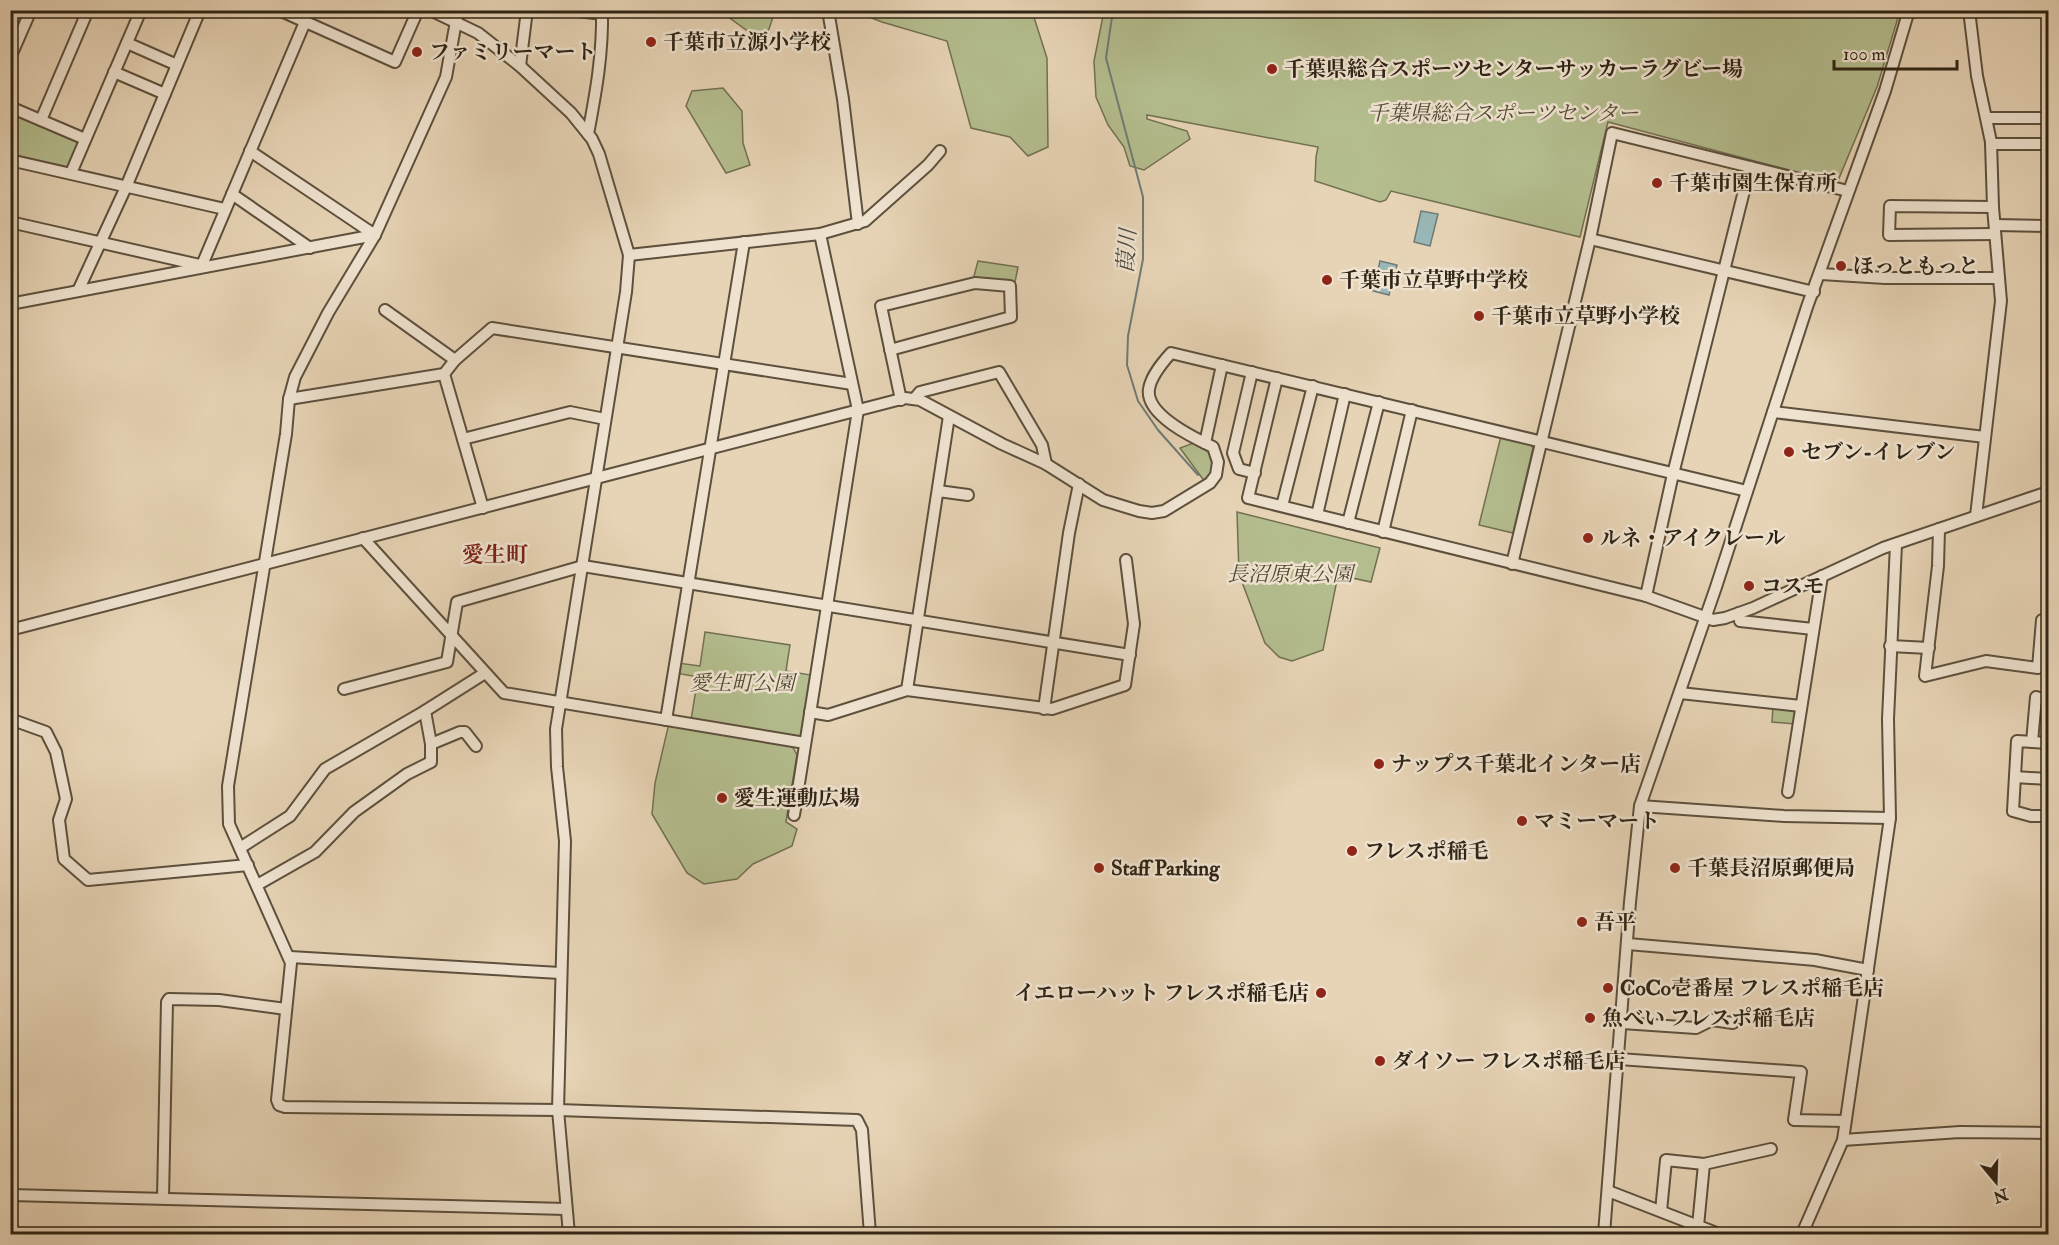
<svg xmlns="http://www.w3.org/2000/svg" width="2059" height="1245" font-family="'IM FELL Double Pica','Noto Serif JP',serif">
<rect width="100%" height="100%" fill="#e7d4b6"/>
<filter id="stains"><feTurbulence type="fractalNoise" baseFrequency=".00333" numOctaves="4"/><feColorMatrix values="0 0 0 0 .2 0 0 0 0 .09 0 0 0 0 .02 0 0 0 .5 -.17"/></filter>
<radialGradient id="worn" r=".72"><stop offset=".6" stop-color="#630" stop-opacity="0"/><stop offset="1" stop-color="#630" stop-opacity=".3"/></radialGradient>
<g fill="#b4bd8e" stroke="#727052" stroke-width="1.5">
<polygon points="726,11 726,10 775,11 769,29 760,40 727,16"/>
<polygon points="854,11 1032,11 1047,58 1048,147 1028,156 1010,137 971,128 947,41 882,22"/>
<polygon points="1104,11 1104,10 1900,11 1877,87 1837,183 1608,122 1580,237 1391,191 1386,200 1380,202 1315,181 1316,157 1318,147 1147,115 1147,119 1187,131 1190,139 1144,170 1130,166 1124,147 1108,125 1096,97 1094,61"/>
<polygon points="723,88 742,111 743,143 750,165 726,173 686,106 692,91"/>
<polygon points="11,112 82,141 68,169 11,158"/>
<polygon points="978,261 1018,267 1015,282 973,280"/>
<polygon points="1501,436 1530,443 1533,448 1513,533 1479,525"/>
<path d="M1196,442C1214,454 1221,463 1205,482L1180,448Z"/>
<polygon points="1237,512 1380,548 1371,582 1338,575 1323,650 1292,661 1279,657 1265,643 1239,574"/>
<polygon points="705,632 790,645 786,671 811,675 801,738 691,720 698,677 676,673 678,663 700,666"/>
<polygon points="1773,706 1796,708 1795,724 1772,722"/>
<polygon points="669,723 791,744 797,755 786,822 797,829 792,846 753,864 737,879 704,884 687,873 652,814 655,783"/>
</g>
<g fill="#99b7b7" stroke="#6f7c76" stroke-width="1.5">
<polygon points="1421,211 1438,214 1430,246 1414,242"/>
<polygon points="1380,261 1397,265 1389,295 1373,291"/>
</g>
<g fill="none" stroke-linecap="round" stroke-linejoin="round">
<polyline stroke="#6f7c76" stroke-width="2" points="1112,10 1112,17 1106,58 1143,197 1143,259 1128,336 1127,365 1138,401 1158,430 1198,475"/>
<defs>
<g id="minor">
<polyline points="279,10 395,62 418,10"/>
<polyline points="430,10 478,33 520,66 571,113 592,139 599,154 629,255 626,292 556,729 557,767 565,841 558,1110 569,1234"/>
<polyline points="458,10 446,77 375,235 328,313 295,377 289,399 286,434 228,786 229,824 291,963 277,1100 279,1105 285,1107 558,1110 857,1120 862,1130 870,1234"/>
<polyline points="570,10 602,14"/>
<polyline points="828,10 843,99 858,224"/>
<polyline points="1969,10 1977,76 1991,142 1993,207 2001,301 1976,516"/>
<polyline points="2044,10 2048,11"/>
<polyline points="127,43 177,65"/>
<polyline points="10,58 31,10"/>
<polyline points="520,66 527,10"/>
<polyline points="114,72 165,94"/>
<polyline points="10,107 85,139"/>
<polyline points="1987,118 2048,118"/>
<polyline points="41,120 88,10"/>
<path d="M588,134C596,92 603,53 602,10"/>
<polyline points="1991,144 2048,144"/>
<polyline points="250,151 375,235"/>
<polyline points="10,160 225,209"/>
<polyline points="71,173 141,10"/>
<polyline points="232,194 310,248"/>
<polyline points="1993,207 1890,206 1889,235 1995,234"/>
<polyline points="10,222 204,266"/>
<polyline points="1995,225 2048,226"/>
<polyline points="1590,239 1814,292"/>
<polyline points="629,255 820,234 865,221 928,165 940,151"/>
<polyline points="202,265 305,22"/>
<polyline points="1821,274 1885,278 1999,278"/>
<polyline points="78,291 126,187 200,10"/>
<polyline points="10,304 375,235"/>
<polyline points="385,310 455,360"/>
<polyline points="890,350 1011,317 1010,286 975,283 881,306 901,400"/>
<polyline points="1252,372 1233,453 1239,469 1255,473"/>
<polyline points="444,374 483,508"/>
<polyline points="1277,378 1248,498 1646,596 1713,620 1725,618 1753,608 1883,548 2048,492"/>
<polyline points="915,398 920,392 999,372 1042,445 1046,464"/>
<polyline points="289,399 444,374 455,360 492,328 852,384"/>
<polyline points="1773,412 1985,437"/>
<polyline points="463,439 570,412 605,419"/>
<polyline points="1205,443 1222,365"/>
<polyline points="938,491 968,495"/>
<polyline points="1282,506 1313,386"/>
<polyline points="1317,515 1345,394"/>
<polyline points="1348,523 1379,402"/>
<polyline points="1939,529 1938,566 1925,676 1986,661 2038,668 2042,620"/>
<polyline points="1383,532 1412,410"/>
<polyline points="363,538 504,693 805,743"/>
<polyline points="1512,564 1590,239 1612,133 1848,191"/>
<polyline points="1646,596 1673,474 1750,167"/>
<polyline points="1739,613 1740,621 1813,629"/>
<path d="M10,630L905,398L920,400L1002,444L1046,464L1103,500L1139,511L1152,513L1164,511L1210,483L1216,475L1218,462L1213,447C1194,438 1145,415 1149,389C1151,376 1162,363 1171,353L1747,491"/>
<polyline points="1890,646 1929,648"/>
<polyline points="344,689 447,662 457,602 583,566 1130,655"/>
<polyline points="907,690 949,416"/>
<polyline points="1680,693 1801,706"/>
<polyline points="1044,709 1069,533 1079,484"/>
<polyline points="810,712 828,715 907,690 1052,709 1125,685 1134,624 1126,560"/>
<polyline points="10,719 46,732 56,752 66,799 59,820 64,859 88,880 248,865"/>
<polyline points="666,720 744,242"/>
<polyline points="2032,742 2036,697 2048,700"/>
<polyline points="2048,743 2017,741 2013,811 2031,816 2048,816"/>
<polyline points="431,744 460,732 465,732 476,746"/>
<polyline points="2015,777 2048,779"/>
<polyline points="1788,792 1822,576"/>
<polyline points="1640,806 1784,816 1890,818"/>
<polyline points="794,815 858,410 820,234"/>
<polyline points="240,848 290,816 325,769 425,711 485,673"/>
<polyline points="257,885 315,852 354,812 407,774 431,762 431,744 425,711"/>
<polyline points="1628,944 1815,960 1868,970"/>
<polyline points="290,957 560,973"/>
<polyline points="1622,1023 1696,1028 1712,1020 1733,1023"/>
<polyline points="1619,1059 1801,1072 1794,1120 1845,1121"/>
<polyline points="1843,1140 1960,1132 2048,1133"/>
<polyline points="1608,1191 1719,1234"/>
<polyline points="10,1195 566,1209"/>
<polyline points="163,1198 167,1002 169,999 219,1000 286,1009"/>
<polyline points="1661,1211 1666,1160 1704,1164 1771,1149"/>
<polyline points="1698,1226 1704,1164"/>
<polyline points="1604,1234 1630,902 1640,806 1716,587 1807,307 1885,91 1909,10"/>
<polyline points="1802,1234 1843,1140 1890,818 1888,719 1896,544"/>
</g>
</defs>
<use href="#minor" stroke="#5d503d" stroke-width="14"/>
<use href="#minor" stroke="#efe3d0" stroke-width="10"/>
</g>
<g fill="#8f2418" stroke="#efe3d0" stroke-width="2">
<circle cx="651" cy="42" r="6"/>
<circle cx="417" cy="52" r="6"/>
<circle cx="1272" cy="69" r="6"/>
<circle cx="1657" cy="183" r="6"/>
<circle cx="1841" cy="266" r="6"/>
<circle cx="1327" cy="280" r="6"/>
<circle cx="1479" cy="316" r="6"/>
<circle cx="1789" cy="452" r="6"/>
<circle cx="1588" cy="538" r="6"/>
<circle cx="1749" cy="586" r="6"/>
<circle cx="1379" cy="764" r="6"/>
<circle cx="722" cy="798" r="6"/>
<circle cx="1522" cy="821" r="6"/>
<circle cx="1352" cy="851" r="6"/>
<circle cx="1099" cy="868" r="6"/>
<circle cx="1675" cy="868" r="6"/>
<circle cx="1582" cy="922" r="6"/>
<circle cx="1608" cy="988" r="6"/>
<circle cx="1321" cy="993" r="6"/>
<circle cx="1590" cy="1018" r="6"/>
<circle cx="1380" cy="1061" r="6"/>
</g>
<g text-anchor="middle" stroke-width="5" stroke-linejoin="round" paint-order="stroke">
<g font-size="21" font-weight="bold" fill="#2f2415" stroke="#efe3d0" text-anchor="start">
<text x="663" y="49">千葉市立源小学校</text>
<text x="429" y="59">ファミリーマート</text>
<text x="1284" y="76">千葉県総合スポーツセンターサッカーラグビー場</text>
<text x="1669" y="190">千葉市園生保育所</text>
<text x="1853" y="273">ほっともっと</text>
<text x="1339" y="287">千葉市立草野中学校</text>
<text x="1491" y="323">千葉市立草野小学校</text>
<text x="1801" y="459">セブン-イレブン</text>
<text x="1600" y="545">ルネ・アイクレール</text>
<text x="1761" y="593">コスモ</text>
<text x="1391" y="771">ナップス千葉北インター店</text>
<text x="734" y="805">愛生運動広場</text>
<text x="1534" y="828">マミーマート</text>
<text x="1364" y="858">フレスポ稲毛</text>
<text x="1111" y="875">Staff Parking</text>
<text x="1687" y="875">千葉長沼原郵便局</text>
<text x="1594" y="929">吾平</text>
<text x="1620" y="995">CoCo壱番屋 フレスポ稲毛店</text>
<text x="1309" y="1000" text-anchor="end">イエローハット フレスポ稲毛店</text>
<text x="1602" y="1025">魚べい フレスポ稲毛店</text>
<text x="1392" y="1068">ダイソー フレスポ稲毛店</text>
</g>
<g font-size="21" font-style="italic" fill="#504a33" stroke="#efe3d0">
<text x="1503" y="120">千葉県総合スポーツセンター</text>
<text x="1290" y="581">長沼原東公園</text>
<text x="742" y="690">愛生町公園</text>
</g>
<g font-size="22" font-style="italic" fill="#4a493e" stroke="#efe3d0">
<text transform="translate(1126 251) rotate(-86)" y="8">葭川</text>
</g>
<g font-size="22" font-weight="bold" fill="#7a1f14" stroke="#efe3d0">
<text x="495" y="562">愛生町</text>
</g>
</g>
<rect width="2059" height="1245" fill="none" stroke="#e7d4b6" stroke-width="36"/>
<rect x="12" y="12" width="2035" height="1221" fill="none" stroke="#2f2415" stroke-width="3"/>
<rect x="18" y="18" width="2023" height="1209" fill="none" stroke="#2f2415" stroke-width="1.5"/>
<g transform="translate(1996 1182) rotate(161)" stroke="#efe3d0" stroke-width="4.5" paint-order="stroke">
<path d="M0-4.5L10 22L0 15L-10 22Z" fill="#2f2415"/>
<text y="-9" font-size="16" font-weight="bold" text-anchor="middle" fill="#2f2415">N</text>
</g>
<path d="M1834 60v9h123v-9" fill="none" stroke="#2f2415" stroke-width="3"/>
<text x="1843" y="60" font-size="18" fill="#2f2415" stroke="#efe3d0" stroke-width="4.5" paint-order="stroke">100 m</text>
<rect width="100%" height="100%" filter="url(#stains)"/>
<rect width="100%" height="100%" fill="url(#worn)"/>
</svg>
